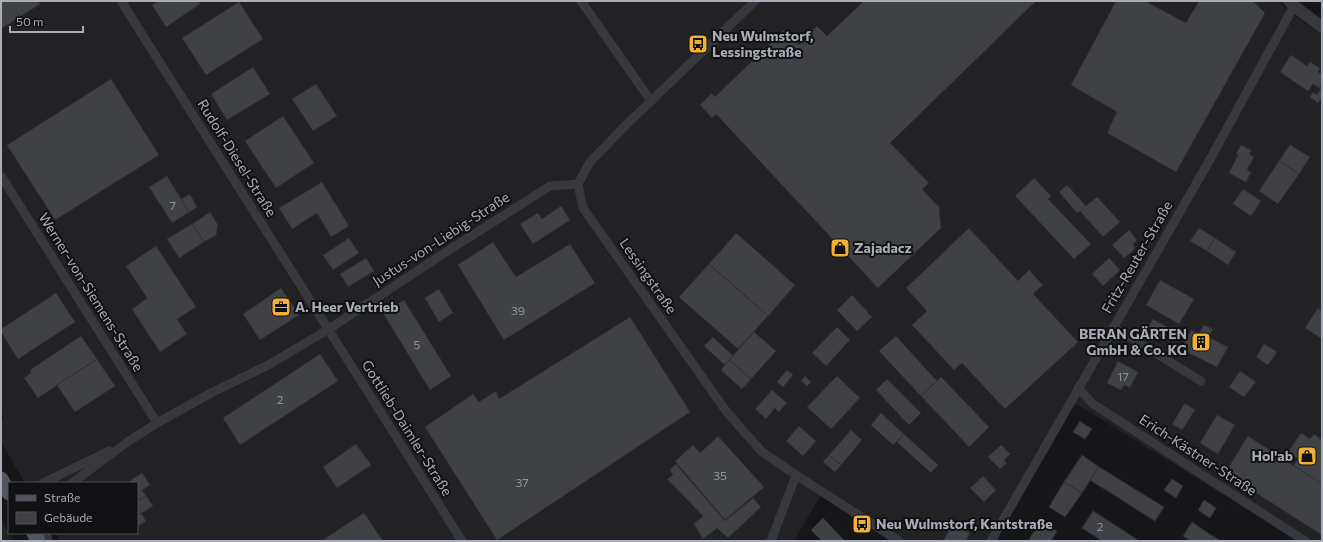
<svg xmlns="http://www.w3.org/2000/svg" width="1323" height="542" font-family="Commissioner,sans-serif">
<rect width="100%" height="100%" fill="#161618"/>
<polygon fill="#222225" points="1,1 1279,1 1288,11 1322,35 1322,541 1298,541 1075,403 994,541 896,541 822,493 794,541 60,541 56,533 137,533 137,483 25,483 1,442 1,420 4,418 1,412"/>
<polygon fill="#1e261f" points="1,520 14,541 1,541"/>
<g fill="#404145" stroke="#303034">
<polygon points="1,1 37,1 40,4 1,29"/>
<polygon points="159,1 198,1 200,4 166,27 152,5"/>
<polygon points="864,1 1036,1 890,143 929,183 922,189 939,207 941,228 878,288 716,114 712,118 700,105 712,93 715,97 784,30 799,45 817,26 827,36"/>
<polygon points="1116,1 1145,1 1186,23 1199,1 1253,1 1265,13 1176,172 1107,133 1117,112 1071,85"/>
<polygon points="239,2 263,39 206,75 182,38"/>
<polygon points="1291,55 1307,66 1310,62 1320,68 1318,72 1322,75 1322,82 1319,88 1313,84 1308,91 1280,72"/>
<polygon points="253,67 270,94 227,120 211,94"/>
<polygon points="111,79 159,155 55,220 7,145"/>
<polygon points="316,84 337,116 313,131 292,99"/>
<polygon points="1321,88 1322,97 1318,103 1310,97 1313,92 1317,95"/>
<polygon points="283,116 314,163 276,188 245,141"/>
<polygon points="1241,145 1251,150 1249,154 1254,157 1247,170 1251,172 1246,182 1229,173 1238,155 1236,154"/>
<polygon points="1290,145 1310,157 1299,174 1279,161"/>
<polygon points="1279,161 1299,174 1278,204 1259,191"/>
<polygon points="167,176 189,212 172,223 149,187"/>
<polygon points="1034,178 1051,196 1048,199 1091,244 1074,259 1015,196"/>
<polygon points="322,182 349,226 331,237 317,213 292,229 279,208"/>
<polygon points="1067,185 1086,206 1097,197 1120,222 1103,237 1080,211 1077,213 1059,192"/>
<polygon points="1243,189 1261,201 1251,216 1233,204"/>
<polygon points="190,194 197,207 189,212 181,199"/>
<polygon points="561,206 570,220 533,244 520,224 538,213 542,219"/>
<polygon points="210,212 218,225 216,235 204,242 192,224"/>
<polygon points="192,224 204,242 179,258 167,239"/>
<polygon points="969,228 1018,281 1029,270 1043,285 1033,294 1078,342 1005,409 962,363 954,370 912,325 927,311 906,288"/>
<polygon points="1199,228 1215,238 1207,251 1190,241"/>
<polygon points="1129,230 1137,240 1133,244 1135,247 1133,251 1124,258 1112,245"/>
<polygon points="736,233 795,285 768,316 709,264"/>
<polygon points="349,238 359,253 333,270 323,255"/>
<polygon points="1215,238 1236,252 1228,265 1207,251"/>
<polygon points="493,242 516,277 570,244 595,283 504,340 458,265"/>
<polygon points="156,246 196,307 177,319 187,334 160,352 132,309 147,298 126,266"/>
<polygon points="366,258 374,271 348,287 340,274"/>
<polygon points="1109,258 1120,270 1103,286 1092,274"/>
<polygon points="709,264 768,316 738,349 679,297"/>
<polygon points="1160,280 1194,299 1179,324 1146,305"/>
<polygon points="281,288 299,315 260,340 243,314"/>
<polygon points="439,289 453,313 439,322 425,298"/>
<polygon points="56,293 75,322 18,359 1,332 1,329"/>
<polygon points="852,295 872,317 857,331 837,310"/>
<polygon points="404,300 451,376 430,390 383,313"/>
<polygon points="1318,308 1322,310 1322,339 1305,328"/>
<polygon points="630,317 690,412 497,540 425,427 473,394 479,402 496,391 499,399"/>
<polygon points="1153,319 1167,327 1159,341 1145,332"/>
<polygon points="1204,325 1213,329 1208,337 1228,347 1217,367 1181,349 1191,330 1199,334"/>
<polygon points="837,327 850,340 826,366 812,353"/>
<polygon points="754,332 776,351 751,379 729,360"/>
<polygon points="81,336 97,359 38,398 24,378 31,373 30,370"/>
<polygon points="896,336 937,381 921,396 879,351"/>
<polygon points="713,337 733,356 725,365 704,346"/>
<polygon points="1264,344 1277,352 1268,365 1256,357"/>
<polygon points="320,354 338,381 240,445 223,418"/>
<polygon points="97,359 115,386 75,412 57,385"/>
<polygon points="729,360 751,379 742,389 721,370"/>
<polygon points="1118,361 1138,372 1130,388 1124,385 1121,390 1107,383"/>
<polygon points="787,370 793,375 783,387 777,382"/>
<polygon points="1240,371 1256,382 1244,397 1229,387"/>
<polygon points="805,376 811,382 807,386 801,381"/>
<polygon points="837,376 860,398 831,429 807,407"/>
<polygon points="941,377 989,427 969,447 921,396"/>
<polygon points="887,379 921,413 909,425 876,390"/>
<polygon points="772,390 787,403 779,412 775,408 766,419 755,409"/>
<polygon points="1185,403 1195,410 1182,430 1172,424"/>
<polygon points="881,413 904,434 893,445 871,425"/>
<polygon points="1217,415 1235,425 1218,454 1200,443"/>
<polygon points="1080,421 1092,429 1085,439 1073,432"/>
<polygon points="799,426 816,441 803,456 786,441"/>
<polygon points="851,430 862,440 841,465 829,455"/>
<polygon points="1301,433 1310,439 1314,434 1322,440 1322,484 1293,466 1298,459 1288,452"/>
<polygon points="904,434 938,465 931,473 897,442"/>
<polygon points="718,436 764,487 725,520 675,461 693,445 700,453"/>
<polygon points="1248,436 1322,484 1322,535 1225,473"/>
<polygon points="356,444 371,465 337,488 323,467"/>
<polygon points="1001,445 1010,454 1004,460 1007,463 1000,469 988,457"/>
<polygon points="829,455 841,465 835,472 823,462"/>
<polygon points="1082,455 1099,467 1082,493 1064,482"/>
<polygon points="676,464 725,521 753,498 761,507 728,538 717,528 703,539 694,524 703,516 667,479 673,475 670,470"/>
<polygon points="1099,467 1164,507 1155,521 1090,480"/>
<polygon points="142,473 150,485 142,490 146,496 137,501 137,483 127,483"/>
<polygon points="983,476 996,490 984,502 970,488"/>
<polygon points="1172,479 1183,486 1176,498 1164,490"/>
<polygon points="1064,482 1082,493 1065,517 1049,507"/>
<polygon points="146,496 153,506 137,516 137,501"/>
<polygon points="1204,500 1216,508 1210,518 1198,510"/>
<polygon points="1093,511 1138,540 1138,541 1102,541 1082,528"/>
<polygon points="141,513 146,521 137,527 137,516"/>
<polygon points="364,513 383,541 321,541"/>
<polygon points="823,518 844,540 843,541 822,541 811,530"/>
<polygon points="1041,521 1057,531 1051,541 1028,541"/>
<polygon points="1192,522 1208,533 1221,541 1191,541 1183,536"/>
<polygon points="953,524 970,533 966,541 943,541"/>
</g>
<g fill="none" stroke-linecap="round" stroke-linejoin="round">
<g stroke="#37383d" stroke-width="9">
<polyline points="121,1 462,541"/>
<polyline points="581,1 651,101"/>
<polyline points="755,1 626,125 590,162 578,184 583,208 726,411 761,451 796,475 899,541"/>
<polyline points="1,176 157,423"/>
<polyline points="1113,327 1201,381"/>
<polyline points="1078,388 1093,404 1305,541"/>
<polyline points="43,483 109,451"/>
<polyline points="72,483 126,443 157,423 211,393 270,364 329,329 449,250 550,186 578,184"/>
<polyline points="46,533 48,541"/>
<polyline points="771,541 796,475"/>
<polyline points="991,541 1208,163 1294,6"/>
</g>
<polyline stroke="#37383d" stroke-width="12" points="1289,1 1294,6 1322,27"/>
<g stroke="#53555c" stroke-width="15">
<polyline points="1,479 9,493"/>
<polyline points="34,533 38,541"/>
</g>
</g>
<defs>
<symbol id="bus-square" viewBox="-11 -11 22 22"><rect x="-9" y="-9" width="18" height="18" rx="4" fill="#f2b134" stroke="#111113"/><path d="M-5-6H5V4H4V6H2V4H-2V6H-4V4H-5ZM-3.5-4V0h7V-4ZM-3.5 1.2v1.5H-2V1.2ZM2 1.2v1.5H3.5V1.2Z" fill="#111"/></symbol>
<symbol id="shop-square" viewBox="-11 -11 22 22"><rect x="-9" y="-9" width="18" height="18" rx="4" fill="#f2b134" stroke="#111113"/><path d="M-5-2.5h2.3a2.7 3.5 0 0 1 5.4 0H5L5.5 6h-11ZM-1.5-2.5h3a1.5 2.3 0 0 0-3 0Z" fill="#111"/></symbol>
<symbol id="office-square" viewBox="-11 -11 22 22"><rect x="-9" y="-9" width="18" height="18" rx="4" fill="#f2b134" stroke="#111113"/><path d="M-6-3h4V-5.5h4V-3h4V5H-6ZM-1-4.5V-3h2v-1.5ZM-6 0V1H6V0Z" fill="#111"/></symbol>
<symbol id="building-square" viewBox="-11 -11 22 22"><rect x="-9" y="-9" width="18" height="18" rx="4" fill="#f2b134" stroke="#111113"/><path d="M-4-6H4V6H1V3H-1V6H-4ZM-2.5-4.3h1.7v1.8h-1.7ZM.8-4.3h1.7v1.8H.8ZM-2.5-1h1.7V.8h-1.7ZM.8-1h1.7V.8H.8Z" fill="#111"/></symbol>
</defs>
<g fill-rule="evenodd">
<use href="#bus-square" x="687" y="33" width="22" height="22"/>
<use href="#shop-square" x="829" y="237" width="22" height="22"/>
<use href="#office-square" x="270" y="296" width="22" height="22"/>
<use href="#building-square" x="1190" y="331" width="22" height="22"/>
<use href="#shop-square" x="1296" y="445" width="22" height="22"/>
<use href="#bus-square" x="851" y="513" width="22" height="22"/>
</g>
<g text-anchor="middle" stroke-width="4" stroke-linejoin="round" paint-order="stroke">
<g font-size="12" fill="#8e929b">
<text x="173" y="210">7</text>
<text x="518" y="315">39</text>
<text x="417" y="349">5</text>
<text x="1123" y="381">17</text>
<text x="280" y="404">2</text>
<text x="720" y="480">35</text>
<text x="522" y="487">37</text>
<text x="1100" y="531">2</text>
</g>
<g font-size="14" font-weight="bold" fill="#a8adb8" stroke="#111113" text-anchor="start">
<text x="712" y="41">Neu Wulmstorf,<tspan x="712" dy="16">Lessingstraße</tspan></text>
<text x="854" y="253">Zajadacz</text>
<text x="295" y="312">A. Heer Vertrieb</text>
<text x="1187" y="339" text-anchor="end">BERAN GÄRTEN<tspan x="1187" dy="16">GmbH &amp; Co. KG</tspan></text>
<text x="1293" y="461" text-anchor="end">Hol'ab</text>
<text x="876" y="529">Neu Wulmstorf, Kantstraße</text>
</g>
<g font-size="14" fill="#a8adb8" stroke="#111113">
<text transform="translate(237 158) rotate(58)" y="5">Rudolf-Diesel-Straße</text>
<text transform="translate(441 239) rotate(-33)" y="5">Justus-von-Liebig-Straße</text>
<text transform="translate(1137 257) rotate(-60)" y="5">Fritz-Reuter-Straße</text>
<text transform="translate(648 276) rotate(55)" y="5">Lessingstraße</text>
<text transform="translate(91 292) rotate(58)" y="5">Werner-von-Siemens-Straße</text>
<text transform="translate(407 428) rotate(58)" y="5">Gottlieb-Daimler-Straße</text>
<text transform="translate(1198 455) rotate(33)" y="5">Erich-Kästner-Straße</text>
</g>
</g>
<rect width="1323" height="542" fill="none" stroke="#a8adb8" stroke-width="4"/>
<rect x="8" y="482" width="130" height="52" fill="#111113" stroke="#4d4f55"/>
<rect x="16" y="495" width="20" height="6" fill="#53555c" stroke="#4d4f55"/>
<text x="44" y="502" font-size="12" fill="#a8adb8">Straße</text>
<rect x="16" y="512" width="20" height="12" fill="#404145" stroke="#4d4f55"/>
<text x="44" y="522" font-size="12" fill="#a8adb8">Gebäude</text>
<path d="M10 26v6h73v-6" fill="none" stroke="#a8adb8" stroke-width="2"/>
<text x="16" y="26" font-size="12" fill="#a8adb8" stroke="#111113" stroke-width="3" paint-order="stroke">50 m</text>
</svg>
